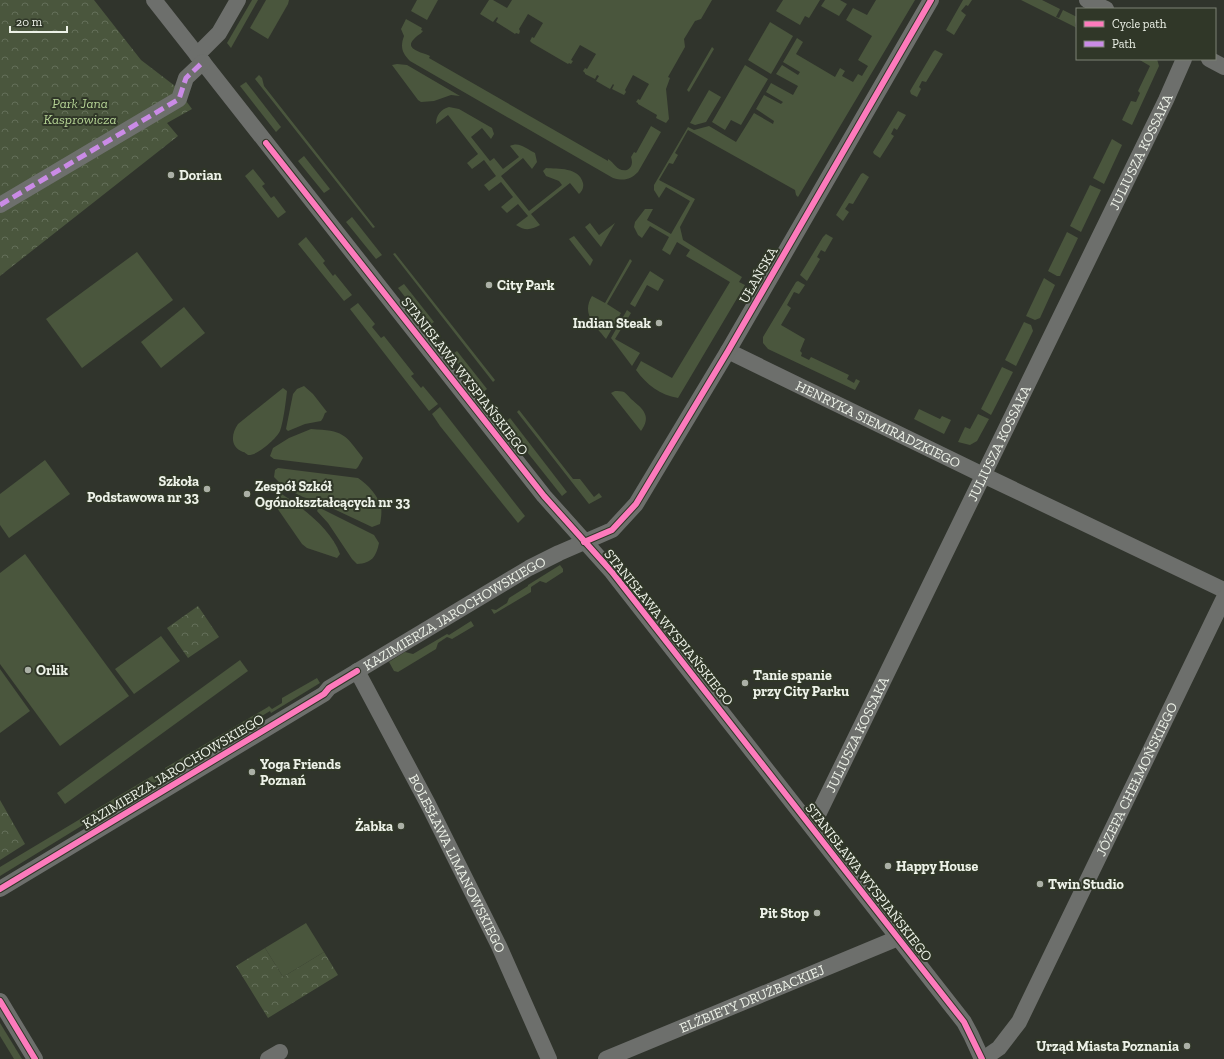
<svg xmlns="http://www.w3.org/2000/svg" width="1224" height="1059" font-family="'Zilla Slab',serif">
<defs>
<pattern id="park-crowns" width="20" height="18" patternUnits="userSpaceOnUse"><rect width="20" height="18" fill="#4a563d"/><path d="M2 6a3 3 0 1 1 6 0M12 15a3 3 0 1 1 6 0" fill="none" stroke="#646f59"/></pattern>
</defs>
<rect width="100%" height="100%" fill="#30342c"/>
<g fill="#4a563d">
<polygon points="252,0 258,0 231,48 227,43"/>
<polygon points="266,0 289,0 288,4 268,39 250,28"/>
<polygon points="417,0 438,0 427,20 411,11"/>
<polygon points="489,0 493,0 507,8 512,0 712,0 701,19 695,21 684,39 685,47 668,77 670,78 666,89 669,119 666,123 656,118 657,115 638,104 638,103 636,102 638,99 640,100 649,84 633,75 625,90 626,92 624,95 612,89 614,85 613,84 610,89 596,81 599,76 597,75 595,79 585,74 585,73 583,71 585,68 587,69 596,54 580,45 571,60 573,61 571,64 569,63 568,64 532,43 530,41 532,37 534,38 543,23 528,14 519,29 520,31 519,34 516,33 515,34 496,22 498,18 497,17 493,22 480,14"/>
<polygon points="783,0 820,0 809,18 805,16 800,25 776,11"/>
<polygon points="825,0 840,0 847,4 839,16 821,6"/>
<path d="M876,0H915L798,197L796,195L795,190L688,130L675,153L678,155L673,164L669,163L659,180L695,199L680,227L683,240L742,277L739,282L745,285L678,398C660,395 647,385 636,370L641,361L672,378L730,282L686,256L690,250L677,242L670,255L662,250L669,237L650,226L642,238L638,235L634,227L635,222L645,209H653L647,220L671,234L690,201L666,187L659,198L654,190V185L688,127L694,130L709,126L736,142L754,113L773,124L774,121L756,109L764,95L781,104L783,102L766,92L771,83L793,95L798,86L776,74L782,65L798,75L800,72L783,62L797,38L803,42L796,54L835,77L840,68L845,71L842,76L853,82L858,74L862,76L868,66L858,60L872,36L846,20L853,8L867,15Z"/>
<polygon points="963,0 972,0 968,6 966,5 961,11 966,15 954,35 946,30"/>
<polygon points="1021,0 1042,0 1060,9 1056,17 1059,18 1063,10 1077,17 1075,26 1077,28"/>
<path d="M406,19L422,28L421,30L423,31C420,35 417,35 414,39C403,50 425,53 430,56L429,58L608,161V159C615,163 617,172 627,170C632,167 633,163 631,157L634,152L636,153L651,126L661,132L638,172C630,180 624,181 613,178L410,61C402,53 400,47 404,36L401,29Z"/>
<polygon points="770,22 793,36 771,74 748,60"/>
<polygon points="712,47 714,49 689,92 687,90"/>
<polygon points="935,50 943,54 926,82 922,81 919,87 921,89 917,97 911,94 910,91 933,52"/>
<polygon points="1138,59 1157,59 1159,66 1132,125 1122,120 1131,101 1136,102 1140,93 1138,91 1150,66"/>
<polygon points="397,64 407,65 460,96 451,95 434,101 421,102 418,100 392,65"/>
<polygon points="745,65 768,79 741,125 731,120 725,130 712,122"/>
<polygon points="259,75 262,78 264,86 375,227 373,228 255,79"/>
<polygon points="246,82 281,127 276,132 240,86"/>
<polygon points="709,90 721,97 706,122 695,125 690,123"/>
<path d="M449,107L459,109L492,128L494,134L491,139L482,128L471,137L490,161L494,158L503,169L519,157L510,146C519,141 527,149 535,153L537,162L532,169L523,158L501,176L529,211L562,185L559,181L546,176L543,171L546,168C558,169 579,167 583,183C584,188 582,191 579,194L570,183L531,214L540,225C531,230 525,231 516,225L528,216L518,204L507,213L501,207L513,197L501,182L489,191L484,185L496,176L484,160L472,169L467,163L478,154L448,115L436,124C436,115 441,109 449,107Z"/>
<polygon points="898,111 906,115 897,130 894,128 891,134 894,136 880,158 874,154 873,152"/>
<polygon points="1112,139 1122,145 1104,184 1093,178"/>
<polygon points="304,156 330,189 324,193 298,161"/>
<polygon points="253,169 265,184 262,186 271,198 274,196 286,212 278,218 245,176"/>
<polygon points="863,173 869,177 853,204 849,203 845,209 849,212 843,221 836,215 861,174"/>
<polygon points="1090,185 1101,190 1081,232 1070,226"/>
<polygon points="352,217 382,255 376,259 346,222"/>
<polygon points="590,223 599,235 615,223 601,247 585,227"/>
<polygon points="1067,232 1078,238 1060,276 1057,276 1048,271"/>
<polygon points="826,234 833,238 825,252 821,250 817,257 820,259 807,281 800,275 823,237"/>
<polygon points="574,236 593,260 590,266 569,239"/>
<polygon points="306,237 325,261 323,263 333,276 335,274 352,295 344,301 298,244"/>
<polygon points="137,252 173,300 82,368 46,319"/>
<polygon points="395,253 495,380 493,382 393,254"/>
<path d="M630,259L632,261L607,304L621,313L606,339C595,325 581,314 592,296L605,303Z"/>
<polygon points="650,271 664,280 658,291 647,285 635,307 630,304"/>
<polygon points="1044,278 1055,285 1040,318 1035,320 1026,316"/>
<polygon points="798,281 805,285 799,294 794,292 787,305 791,308 781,325 805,339 800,351 802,353 801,356 809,360 811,357 849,375 847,379 854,383 856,379 860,381 855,390 768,349 763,343 763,337 796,282"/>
<polygon points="404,284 434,322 428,326 398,288"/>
<polygon points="358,303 375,324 372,327 381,338 384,336 414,374 411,376 421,388 423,386 438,404 429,411 350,309"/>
<polygon points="184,307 205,333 161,368 141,342"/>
<polygon points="627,310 631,313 615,339 640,353 632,366 611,338"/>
<polygon points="1024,322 1031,325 1033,331 1016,366 1005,360"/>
<polygon points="457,351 487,389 481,394 451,355"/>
<polygon points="1002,367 1013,372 991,415 981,409"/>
<polygon points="304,386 313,394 327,412 325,413 323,418 321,421 305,424 288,431 286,429 293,394 297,389"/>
<path d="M283,388L287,391C286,401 283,424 280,431C276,439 257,456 248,455C246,454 245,452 243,452C230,447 231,434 238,424Z"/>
<path d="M615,391C618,391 622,391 624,392C627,394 629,397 631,399C643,409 652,416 641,431L611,393Z"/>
<polygon points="440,407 525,516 518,523 440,426 432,414"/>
<polygon points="919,409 940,419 942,416 951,420 944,434 914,419"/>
<polygon points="519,410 573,479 580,479 594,497 599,493 602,497 589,504 517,412"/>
<polygon points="978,414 989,419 977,441 970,445 958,442 965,427 970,429"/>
<polygon points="510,418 567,492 562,496 504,423"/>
<path d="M311,429C344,431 344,433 363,458L358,467L356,469L274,459L270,456L273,448L289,438Z"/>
<polygon points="45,460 70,494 9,538 0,525 0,494"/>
<path d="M278,468L358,478C368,485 378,495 381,507C382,512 381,519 380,524L372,527L319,502L303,497L285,488L274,477L275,470Z"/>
<path d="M280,493C302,507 331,529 340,554L337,558L307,548L302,544L275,505L278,494Z"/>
<path d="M318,509H322L374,535L379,543C376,557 372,563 357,564L352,559L328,523L317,511Z"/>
<polygon points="25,554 129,696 60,746 0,664 0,573"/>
<polygon points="560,565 563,569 563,572 546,583 540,581 531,587 531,592 494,614 491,609 496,610 507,603 509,598 528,586 528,585"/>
<polygon points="471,621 474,626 452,639 447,637 438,643 436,649 398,672 394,671 389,662 405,652 413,654 447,634 449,635"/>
<polygon points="161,636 180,661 134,694 115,669"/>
<polygon points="240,660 248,671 65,804 57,793"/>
<polygon points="0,669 30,711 0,733"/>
<polygon points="317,678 320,683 271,713 270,711 176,768 177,769 154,783 153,782 0,876 0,867 152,776 156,779 165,773 165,768 268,707 269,706 272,709 282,703 282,698"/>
<polygon points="306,923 324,952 283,977 265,948"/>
<polygon points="0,1023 22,1059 14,1059 0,1036"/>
</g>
<g fill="url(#park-crowns)">
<polygon points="0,0 94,0 141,60 175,86 192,109 167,123 178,136 0,276"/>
<polygon points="198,606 219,637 188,658 167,628"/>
<polygon points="0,800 25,844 0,860"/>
<polygon points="265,948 283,977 324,952 338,975 268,1018 236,966"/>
</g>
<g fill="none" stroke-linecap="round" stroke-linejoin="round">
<g stroke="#6d6f6c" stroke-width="16">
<polyline points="154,0 544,496 612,572 953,1008 964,1022 971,1035 982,1059"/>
<polyline points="1087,0 1106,9"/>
<polyline points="197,55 219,33 238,0"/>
<polyline points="1209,59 1224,67"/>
<polyline points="0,205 179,99 186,78 203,62"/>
<path id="s1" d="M728,351L983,475L1224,590"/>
<path id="s2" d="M357,671L428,804L499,946L549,1059"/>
<path id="s3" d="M812,827L1166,100L1184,59"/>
<path id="s4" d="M0,889L324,694L329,688L529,568L559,553L612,530L636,504L728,351L931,0"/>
<polyline points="0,1001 35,1059"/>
<polyline points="268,1059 280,1052"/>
<path id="s5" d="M606,1059L898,938"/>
<path id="s6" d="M983,1059L999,1048L1019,1022L1224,598"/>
</g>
<polyline stroke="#ca8be6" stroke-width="5" stroke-dasharray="10 5" stroke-linecap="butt" points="0,205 179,99 186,78 203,62"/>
<defs>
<g id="cycleway">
<polyline points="266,143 544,496 612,572 898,938 964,1022 982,1059"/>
<polyline points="584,542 612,530 636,504 728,351 931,0"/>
<polyline points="0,889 324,694 329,688 357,671"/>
<polyline points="0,1001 35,1059"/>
</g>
</defs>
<use href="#cycleway" stroke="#303728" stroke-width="8"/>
<use href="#cycleway" stroke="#fd7abc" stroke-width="6"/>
</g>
<g fill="#abb0a6" stroke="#303728" stroke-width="1.5">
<circle cx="171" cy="175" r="4"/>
<circle cx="489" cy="285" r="4"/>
<circle cx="659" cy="323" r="4"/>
<circle cx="207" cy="489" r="4"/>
<circle cx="247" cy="494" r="4"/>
<circle cx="28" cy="670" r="4"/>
<circle cx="745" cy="683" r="4"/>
<circle cx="252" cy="772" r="4"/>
<circle cx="401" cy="826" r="4"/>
<circle cx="888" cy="866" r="4"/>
<circle cx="1040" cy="884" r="4"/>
<circle cx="817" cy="913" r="4"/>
<circle cx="1187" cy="1046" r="4"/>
</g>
<g text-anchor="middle" stroke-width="4" stroke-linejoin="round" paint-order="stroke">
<g font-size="14" font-style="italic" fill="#b4d294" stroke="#303728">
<text x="80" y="108">Park Jana<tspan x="80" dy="16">Kasprowicza</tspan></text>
</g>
<g font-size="14" fill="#edf2e8" stroke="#303728">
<text dy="5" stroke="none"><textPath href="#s3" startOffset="751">JULIUSZA KOSSAKA</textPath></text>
<text transform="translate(758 275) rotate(-60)" y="5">UŁAŃSKA</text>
<text transform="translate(465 376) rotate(52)" y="5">STANISŁAWA WYSPIAŃSKIEGO</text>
<text dy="5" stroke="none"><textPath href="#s1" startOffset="167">HENRYKA SIEMIRADZKIEGO</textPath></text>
<text dy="5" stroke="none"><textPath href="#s3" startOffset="427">JULIUSZA KOSSAKA</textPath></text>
<text dy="5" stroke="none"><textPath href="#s4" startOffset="532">KAZIMIERZA JAROCHOWSKIEGO</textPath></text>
<text transform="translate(669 627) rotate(51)" y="5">STANISŁAWA WYSPIAŃSKIEGO</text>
<text dy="5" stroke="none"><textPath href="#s3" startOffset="103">JULIUSZA KOSSAKA</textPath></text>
<text transform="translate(173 771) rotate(-31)" y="5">KAZIMIERZA JAROCHOWSKIEGO</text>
<text dy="5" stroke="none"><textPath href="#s6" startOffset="322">JÓZEFA CHEŁMOŃSKIEGO</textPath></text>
<text dy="5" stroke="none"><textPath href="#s2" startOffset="217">BOLESŁAWA LIMANOWSKIEGO</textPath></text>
<text transform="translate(869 882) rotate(52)" y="5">STANISŁAWA WYSPIAŃSKIEGO</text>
<text dy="5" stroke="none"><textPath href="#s5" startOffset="158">ELŻBIETY DRUŻBACKIEJ</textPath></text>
</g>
<g font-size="14" font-weight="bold" fill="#edf2e8" stroke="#303728" text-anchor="start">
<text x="179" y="180">Dorian</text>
<text x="497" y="290">City Park</text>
<text x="651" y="328" text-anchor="end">Indian Steak</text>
<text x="199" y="486" text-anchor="end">Szkoła<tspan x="199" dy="16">Podstawowa nr 33</tspan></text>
<text x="255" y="491">Zespół Szkół<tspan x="255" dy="16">Ogónokształcących nr 33</tspan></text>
<text x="36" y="675">Orlik</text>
<text x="753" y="680">Tanie spanie<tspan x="753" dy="16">przy City Parku</tspan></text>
<text x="260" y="769">Yoga Friends<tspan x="260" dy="16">Poznań</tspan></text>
<text x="393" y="831" text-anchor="end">Żabka</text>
<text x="896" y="871">Happy House</text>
<text x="1048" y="889">Twin Studio</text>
<text x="809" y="918" text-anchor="end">Pit Stop</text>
<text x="1179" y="1051" text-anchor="end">Urząd Miasta Poznania</text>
</g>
</g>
<rect x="1076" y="8" width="140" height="52" fill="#303728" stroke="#7c8275"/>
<rect x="1084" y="21" width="20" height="6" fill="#fd7abc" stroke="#7c8275"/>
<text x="1112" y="28" font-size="12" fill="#edf2e8">Cycle path</text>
<rect x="1084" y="41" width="20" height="6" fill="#ca8be6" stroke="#7c8275"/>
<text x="1112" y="48" font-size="12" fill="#edf2e8">Path</text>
<path d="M10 26v6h57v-6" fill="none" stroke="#edf2e8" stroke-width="2"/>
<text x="16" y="26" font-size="12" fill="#edf2e8" stroke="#303728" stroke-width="3" paint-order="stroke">20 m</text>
</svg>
